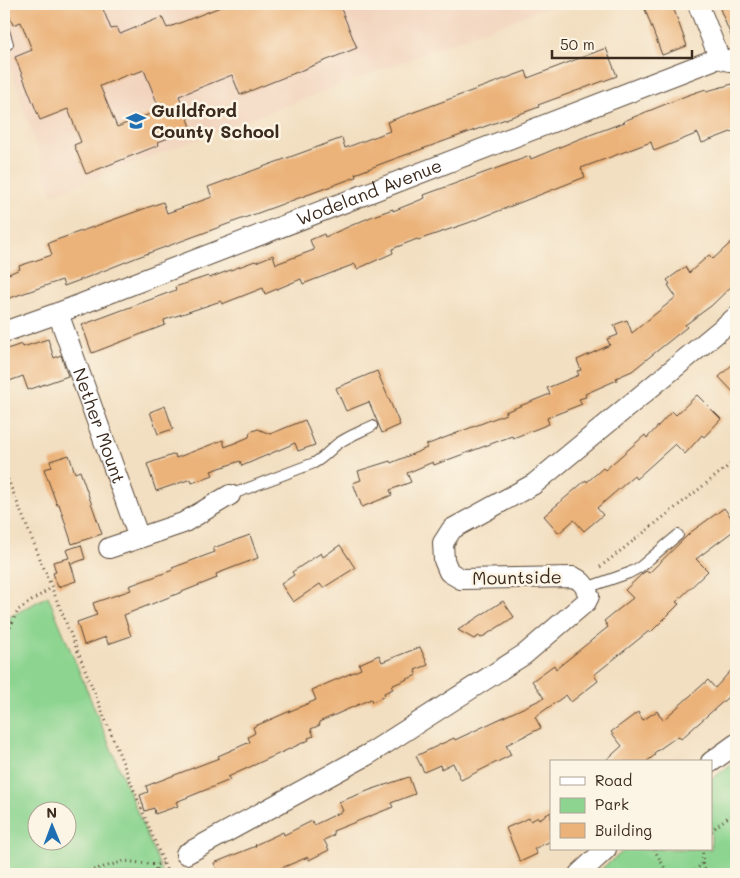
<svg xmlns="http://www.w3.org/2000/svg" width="740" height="878" font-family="Mali,sans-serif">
<rect width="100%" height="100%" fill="#fcf5e5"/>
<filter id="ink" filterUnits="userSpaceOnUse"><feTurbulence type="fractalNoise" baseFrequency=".02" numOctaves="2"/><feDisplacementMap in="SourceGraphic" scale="10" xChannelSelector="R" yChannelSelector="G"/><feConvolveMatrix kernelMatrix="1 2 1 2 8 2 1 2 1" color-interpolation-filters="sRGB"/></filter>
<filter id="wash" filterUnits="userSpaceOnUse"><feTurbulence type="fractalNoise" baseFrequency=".0096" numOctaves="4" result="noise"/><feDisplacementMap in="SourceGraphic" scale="20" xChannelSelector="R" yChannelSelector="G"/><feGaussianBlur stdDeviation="1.12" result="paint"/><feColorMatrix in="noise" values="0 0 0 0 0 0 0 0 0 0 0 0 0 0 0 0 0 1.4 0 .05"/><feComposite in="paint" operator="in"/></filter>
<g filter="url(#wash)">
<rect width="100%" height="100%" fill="#f2dec0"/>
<polygon fill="#f2d4be" points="4,4 555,4 52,194 4,48"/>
<g fill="#8cd490" stroke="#647f57" fill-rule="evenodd">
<path d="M48,596L156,857L163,874H4V620ZM38,810H68V840H38Z"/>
<polygon points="736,760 736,874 595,874 626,849 711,849 711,780"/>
</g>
<g id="blocks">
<g fill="#ebb279" fill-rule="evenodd">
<path d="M5,4H101L111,29L117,27L120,34L162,17L167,28L228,4H339L357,48L240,95L232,75L179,96L192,129L158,142L159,145L86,174L74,145L81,142L68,109L40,120L15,57L32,50L21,22L13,25ZM144,70L160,110L117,127L100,86L132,73L133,74Z"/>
<polygon points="643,4 668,4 669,8 673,7 687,46 662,55"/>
<polygon points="736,4 736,48 720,9"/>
<polygon points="606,48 617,76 538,105 539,107 386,162 355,174 356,177 138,257 83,279 64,286 62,280 4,300 4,276 20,269 19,266 52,255 48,243 163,202 167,213 212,197 208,187 342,138 345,148 390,131 387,122 526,71 528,78"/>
<polygon points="736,83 736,130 702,143 698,133 654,151 651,142 581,168 585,177 468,223 418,240 417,239 392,249 393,253 357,269 355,264 303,284 301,279 265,294 263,288 222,304 221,301 164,320 165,325 92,353 82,325 176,290 175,287 208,276 209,278 255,261 256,262 273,255 276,264 314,250 310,240 324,234 325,237 373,216 393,209 393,211 425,198 424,195 530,156 531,159 579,139 625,122 624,121 688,95 706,89 707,91"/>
<polygon points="736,238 736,282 711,306 685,325 687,327 632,371 616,378 617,380 585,394 586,397 579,399 582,404 547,418 549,424 513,438 512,436 434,465 433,462 407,473 411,482 390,490 392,495 362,507 353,483 361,480 358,471 390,461 391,463 427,448 426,445 506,414 505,412 550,394 547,388 579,375 577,371 581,370 577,360 610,345 607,339 618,335 614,325 627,320 632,333 676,297 668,285 670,284 667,280 685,267 689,273 709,255 713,259"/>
<polygon points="48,339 54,358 61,355 68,376 28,390 23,376 4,383 4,350 22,344 23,347"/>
<polygon points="736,361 736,395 719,377"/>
<polygon points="377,371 400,425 382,433 369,402 346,411 336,388"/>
<polygon points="697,395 721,419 704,437 702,435 685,454 675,444 636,479 634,476 597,508 603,515 584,531 574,520 559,533 544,516 586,480 587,482 603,468 605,470 645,435 647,438 672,411 676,415"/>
<polygon points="165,406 173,429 158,434 150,412"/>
<polygon points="305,420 315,445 298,451 295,443 242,466 240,461 211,471 213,475 192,483 191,479 156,491 147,464 175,454 176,458 223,440 225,447 249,437 250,432 258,429 270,434"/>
<polygon points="69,455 75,473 80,471 102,534 72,544 59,504 57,505 44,469 52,467 50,461"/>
<polygon points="724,508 736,524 736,529 696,559 708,571 676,602 679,604 650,633 649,631 594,675 598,681 571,702 566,695 535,717 541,728 506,745 511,755 461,780 453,763 441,769 440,765 424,772 416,756 454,738 455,740 544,698 532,681 554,665 556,669 608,627 604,621 633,598 625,590 642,574 646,571 649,573 691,532"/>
<polygon points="250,535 258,558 216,574 217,578 124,615 131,636 108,644 106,637 84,645 77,622 97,615 93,603 131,590 129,586 173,570 172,568 215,552 213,548"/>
<polygon points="81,545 85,559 71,564 70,561 76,581 58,587 53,573 56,572 53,562 69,558 66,550"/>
<polygon points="340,545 355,568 323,588 320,584 293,602 281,584 294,575 292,572 321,553 323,557"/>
<polygon points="503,601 514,617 481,638 479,636 474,639 458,630"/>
<polygon points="420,647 428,665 415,670 417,675 391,686 393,689 384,693 385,696 372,702 371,699 319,722 320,725 311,729 314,736 308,738 309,740 228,777 230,780 176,802 178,806 155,814 154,808 145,811 140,795 148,792 146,786 219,758 218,756 250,742 248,737 255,733 253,727 316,700 312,690 361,669 359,664 379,655 382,662"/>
<polygon points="736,665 736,690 681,739 678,736 654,753 655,755 646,762 604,762 622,746 611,732 638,712 643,720 657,711 663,720 708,680 715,688"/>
<polygon points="409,777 415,794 391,803 393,807 333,831 334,835 324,840 329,850 309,860 308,857 267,874 253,874 251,869 236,874 219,874 214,863 256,846 255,845 283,832 284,835 312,821 314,825 343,811 339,802 370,790"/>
<polygon points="551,812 551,841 534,849 537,854 520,862 506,828 529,818 531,821 538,817 539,819"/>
</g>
</g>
</g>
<g filter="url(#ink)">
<use href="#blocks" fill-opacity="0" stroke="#564536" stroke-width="1"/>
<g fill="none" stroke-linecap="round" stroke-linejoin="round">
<defs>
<g id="lane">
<polyline points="4,31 8,44"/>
<path d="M230,495L314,463C323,458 328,452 336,445C346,437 360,432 372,426"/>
<polyline points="586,588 629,573 640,567 678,535"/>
</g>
<g id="street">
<polyline points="698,4 717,52 718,58"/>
<path id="s1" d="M58,313L139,538L183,523L230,495"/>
<path id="s2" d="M4,332L58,313L718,58L729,61L736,60"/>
<polyline points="109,548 139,538"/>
<polyline points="711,762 736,744"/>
<path d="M186,854L369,754L525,654L586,602L589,596C585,586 583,581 573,577L461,579L449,572L444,560L443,543L452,529L534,484L736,317"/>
<polyline points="579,874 606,849"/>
</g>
</defs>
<use href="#lane" stroke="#564536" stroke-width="12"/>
<use href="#street" stroke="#564536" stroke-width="22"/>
<g stroke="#564536" stroke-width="3" stroke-dasharray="1 4" stroke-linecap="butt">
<polyline points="4,470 168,874"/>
<polyline points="600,567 736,460"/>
<polyline points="4,641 18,610 51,588"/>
<polyline points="711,831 728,817 736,814"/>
<polyline points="654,849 668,874"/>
<polyline points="702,864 707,874"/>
<polyline points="79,874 125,861 156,865 165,863"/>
<polyline points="156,874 156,865"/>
<polyline points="691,874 702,864 703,849"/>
</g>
<use href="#lane" stroke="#fff" stroke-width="10"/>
<use href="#street" stroke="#fff" stroke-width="20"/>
</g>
</g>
<defs>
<symbol id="school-bare" viewBox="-9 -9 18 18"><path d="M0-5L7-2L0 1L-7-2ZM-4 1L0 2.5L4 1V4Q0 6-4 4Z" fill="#1f6fb2" stroke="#fcf5e5" stroke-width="2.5" paint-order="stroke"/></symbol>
</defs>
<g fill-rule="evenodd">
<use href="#school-bare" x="122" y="107" width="28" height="28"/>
</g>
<g text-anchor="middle" stroke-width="5" stroke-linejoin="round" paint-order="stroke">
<g font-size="18" font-weight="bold" fill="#3b2a1e" stroke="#fcf5e5" text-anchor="start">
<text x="151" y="117">Guildford<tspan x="151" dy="21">County School</tspan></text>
</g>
<g font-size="18" fill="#3b2a1e" stroke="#fcf5e5">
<text dy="6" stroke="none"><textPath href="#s2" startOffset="391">Wodeland Avenue</textPath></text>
<text dy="6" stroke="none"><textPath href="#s1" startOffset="120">Nether Mount</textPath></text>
<text transform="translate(517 578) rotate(-1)" y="6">Mountside</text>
</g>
</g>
<rect width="740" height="878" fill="none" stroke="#fcf5e5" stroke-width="20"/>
<rect x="550" y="760" width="162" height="90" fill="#fcf5e5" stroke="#afa495"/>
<rect x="560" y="777" width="25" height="8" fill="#ffffff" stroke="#afa495"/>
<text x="595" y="786" font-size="15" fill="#3b2a1e">Road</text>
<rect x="560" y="798" width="25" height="15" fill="#8cd490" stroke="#afa495"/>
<text x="595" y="810" font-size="15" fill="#3b2a1e">Park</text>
<rect x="560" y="823" width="25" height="15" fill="#ebb279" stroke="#afa495"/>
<text x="595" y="836" font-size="15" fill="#3b2a1e">Building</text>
<g transform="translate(52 826) rotate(359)"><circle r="24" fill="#fcf5e5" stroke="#afa495"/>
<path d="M0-4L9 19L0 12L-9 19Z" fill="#1f6fb2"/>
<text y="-8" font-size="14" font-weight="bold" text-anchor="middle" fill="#3b2a1e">N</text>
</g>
<path d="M552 50v8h140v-8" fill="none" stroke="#3b2a1e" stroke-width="2.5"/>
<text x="560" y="50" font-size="15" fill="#3b2a1e" stroke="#fcf5e5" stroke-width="4" paint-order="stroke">50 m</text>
</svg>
